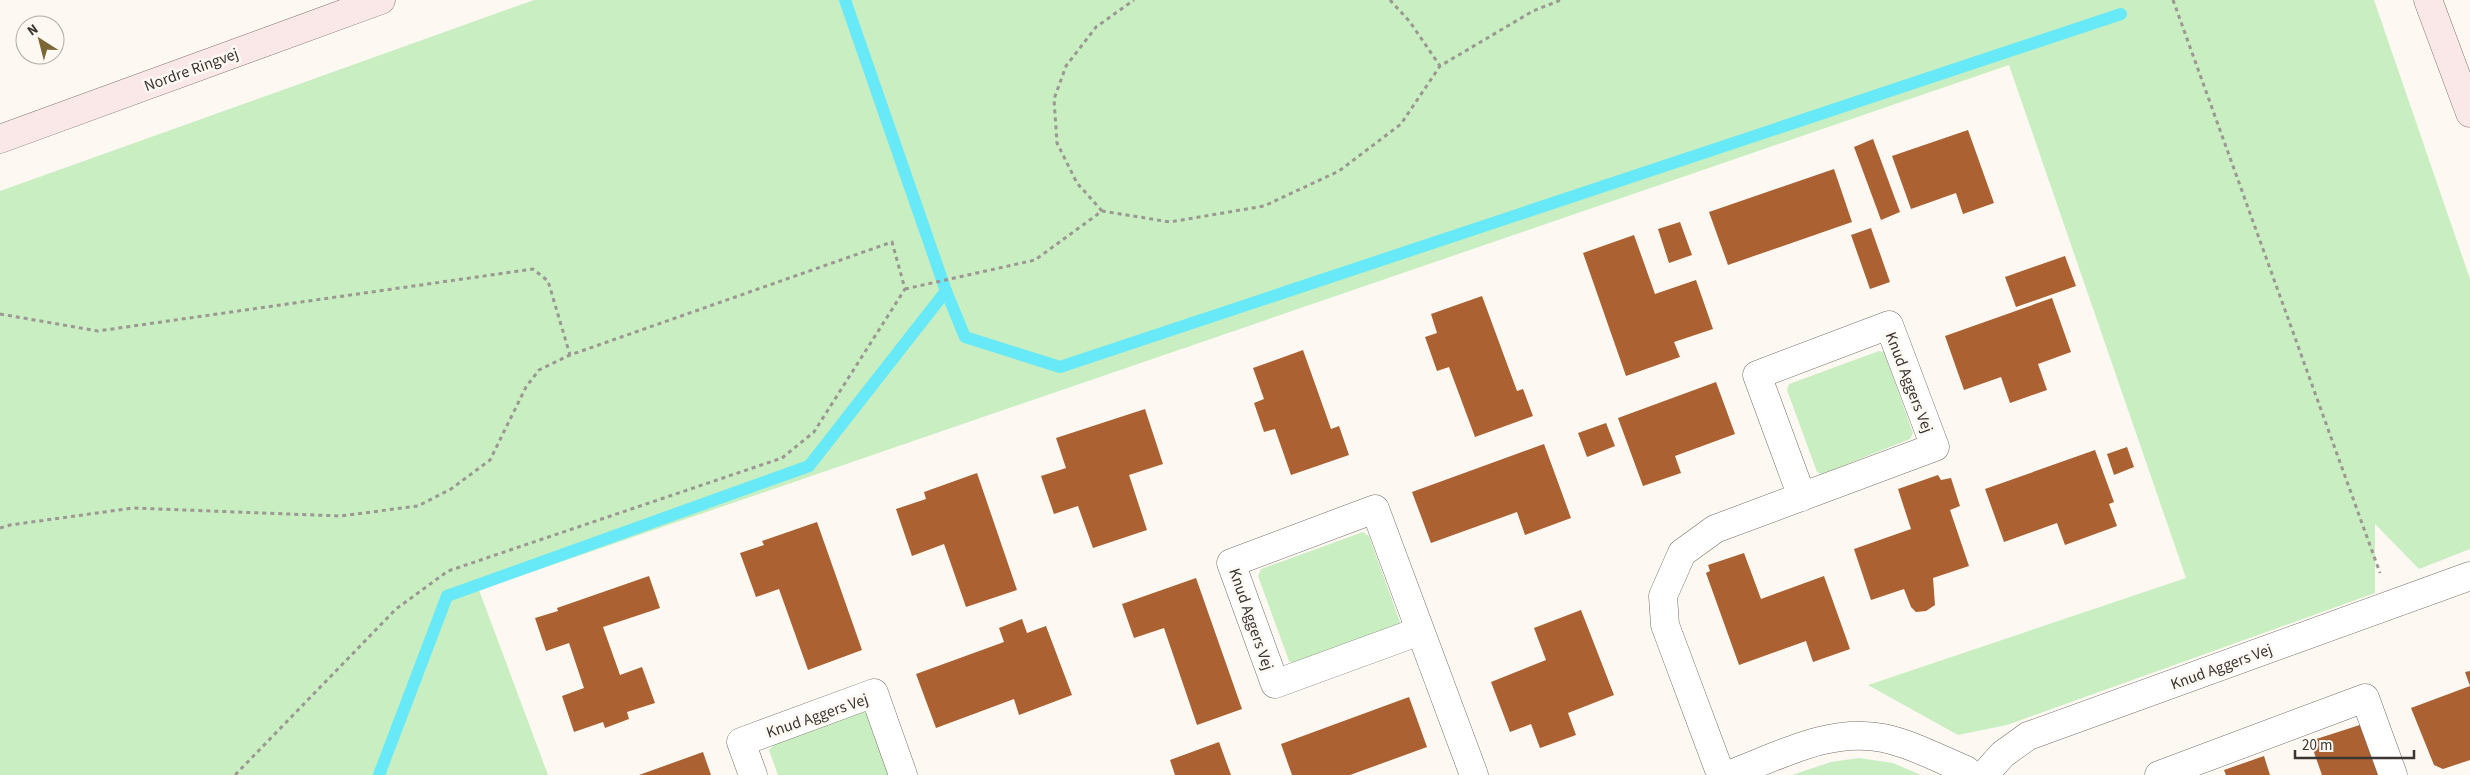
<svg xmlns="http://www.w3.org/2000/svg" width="2470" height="775" font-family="'Source Sans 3',sans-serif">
<rect width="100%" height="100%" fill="#fef8f3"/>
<g fill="#c8eec1">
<polygon points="534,0 2374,0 2470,279 2470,549 2419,569 2375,524 2375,593 2007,725 1958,735 1868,685 2186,578 2009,65 479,590 548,775 0,775 0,191"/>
<polygon points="1879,351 1884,352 1913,433 1910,439 1822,474 1817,472 1787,390 1789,384"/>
<polygon points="1363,532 1369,536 1400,622 1397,628 1296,664 1289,661 1258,576 1261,569"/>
<polygon points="862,711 870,715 893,775 778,775 769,750 776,743"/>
<polygon points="1859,758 1893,763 1921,775 1792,775 1831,762"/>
</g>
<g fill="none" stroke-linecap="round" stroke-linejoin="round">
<g stroke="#68e9f8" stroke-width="12">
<polyline points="845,0 946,291 965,337 1060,367 2121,14"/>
<polyline points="379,775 447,596 809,466 946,291"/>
</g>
</g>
<g fill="#ab6131">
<polygon points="1968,130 1994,203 1963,214 1956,193 1911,209 1892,156"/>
<polygon points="1873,139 1900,212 1881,220 1854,147"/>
<polygon points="1834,169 1852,222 1728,265 1709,212"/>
<polygon points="1680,222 1692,255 1669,263 1658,229"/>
<polygon points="1871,228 1890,282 1870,289 1851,235"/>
<polygon points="1634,235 1655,294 1696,280 1713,329 1674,342 1680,357 1626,376 1583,253"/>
<polygon points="2065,256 2076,286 2016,307 2005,277"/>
<polygon points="1482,296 1517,391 1523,389 1533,416 1475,437 1449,367 1437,371 1425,337 1437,333 1431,314"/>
<polygon points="2052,298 2071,352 2038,364 2047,390 2010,403 2001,377 1964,390 1945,336"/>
<polygon points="1303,350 1331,429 1339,426 1349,455 1291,475 1275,429 1264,432 1254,403 1264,399 1253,368"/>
<polygon points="1716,382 1735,434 1675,456 1681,473 1643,486 1618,418"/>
<polygon points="1145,409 1163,464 1129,475 1147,530 1093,548 1078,506 1054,514 1041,476 1066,468 1056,438"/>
<polygon points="1606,423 1615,446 1587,457 1578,433"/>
<polygon points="1544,444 1571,518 1525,535 1517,512 1431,543 1412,492"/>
<polygon points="2127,447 2134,467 2114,475 2107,454"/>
<polygon points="2095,450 2114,502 2109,504 2117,526 2065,545 2057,523 2004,542 1985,489"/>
<polygon points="977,473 1017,590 966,607 944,544 912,556 896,509 926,499 924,492"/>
<polygon points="1938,475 1941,480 1951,478 1960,506 1950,510 1969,566 1933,578 1935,605 1926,611 1916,612 1911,607 1904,589 1871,600 1854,549 1911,529 1898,489"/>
<polygon points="817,522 862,650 808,670 779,589 756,597 740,553 764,545 762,541"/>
<polygon points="1744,553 1761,599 1824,576 1850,649 1813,662 1806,641 1739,665 1706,573 1710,571 1708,565"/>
<polygon points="649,576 660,608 603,627 620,675 642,667 655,703 627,712 629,719 605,728 603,722 574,732 562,696 584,688 569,643 546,651 535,618 558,611 557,608"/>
<polygon points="1196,578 1242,709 1197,725 1164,628 1134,638 1122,604"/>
<polygon points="1581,610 1614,695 1568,713 1576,735 1540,748 1531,724 1510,732 1491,682 1546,660 1534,628"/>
<polygon points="1022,619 1027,633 1046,626 1072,695 1019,715 1014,699 936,728 916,674 1004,642 999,628"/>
<polygon points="2470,671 2470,760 2443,769 2434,765 2411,708 2470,686 2465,672"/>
<polygon points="1409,697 1427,747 1350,775 1292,775 1281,744"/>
<polygon points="2363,724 2380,775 2322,775 2310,741"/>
<polygon points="1219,742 1231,775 1175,775 1170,760"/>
<polygon points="703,752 711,775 639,775"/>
<polygon points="2264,756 2270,775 2226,775 2224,770"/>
</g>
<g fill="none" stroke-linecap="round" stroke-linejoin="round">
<defs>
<g id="street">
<polyline points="1420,631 1275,684 1231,563 1375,509 1474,775"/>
<polyline points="753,775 741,742 874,693 903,775"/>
<polyline points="1721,775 1665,625 1663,596 1682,553 1715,529 1935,447 1889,325 1757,375 1802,497"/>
<path d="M1728,775C1777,757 1829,727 1883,738C1912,744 1939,759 1966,770L1971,775"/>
<polyline points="1984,775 2003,754 2028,736 2470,576"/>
<polyline points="2159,775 2365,698 2393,775"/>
</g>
<g id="secondary">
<polyline points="2428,0 2470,113"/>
<polyline points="0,139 381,0"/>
</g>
</defs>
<use href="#street" stroke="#776f67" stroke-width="29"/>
<use href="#secondary" stroke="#776f67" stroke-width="29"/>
<g stroke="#9c9793" stroke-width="3" stroke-dasharray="4 4" stroke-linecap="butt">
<polyline points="1390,0 1410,22 1440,66"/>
<polyline points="2173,0 2380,573"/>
<polyline points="1102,211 1077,183 1057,143 1054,99 1066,66 1096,27 1134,0"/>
<polyline points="905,289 1035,260 1102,211 1170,222 1264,206 1339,171 1401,124 1440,66 1533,11 1561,0"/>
<polyline points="0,314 98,331 533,269 548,281 570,355 892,242 905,289 814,432 782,458 448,571 396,609 235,775"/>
<polyline points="0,528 10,525 133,508 340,516 418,506 451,489 490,460 526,387 539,370 570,355"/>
</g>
<use href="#street" stroke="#fff" stroke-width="28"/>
<use href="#secondary" stroke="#fae8e8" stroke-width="28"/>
</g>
<g text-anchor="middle" stroke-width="5" stroke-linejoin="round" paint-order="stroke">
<g font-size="16" fill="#3a3733" stroke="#fef8f3">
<text transform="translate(191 69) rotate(-20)" y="6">Nordre Ringvej</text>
<text transform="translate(1910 382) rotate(69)" y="6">Knud Aggers Vej</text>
<text transform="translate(1252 619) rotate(71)" y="6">Knud Aggers Vej</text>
<text transform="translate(2221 666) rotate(-20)" y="6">Knud Aggers Vej</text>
<text transform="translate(817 715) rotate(-19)" y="6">Knud Aggers Vej</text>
</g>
</g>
<g transform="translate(40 40) rotate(324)"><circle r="24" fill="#fef8f3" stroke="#b0aba6"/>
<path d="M0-4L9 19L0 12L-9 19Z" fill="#7c6636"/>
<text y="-8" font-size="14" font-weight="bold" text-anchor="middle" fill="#3a3733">N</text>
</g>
<path d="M2295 750v8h119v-8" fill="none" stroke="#3a3733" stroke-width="2.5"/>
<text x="2302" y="750" font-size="15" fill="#3a3733" stroke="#fef8f3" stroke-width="4" paint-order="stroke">20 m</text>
</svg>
